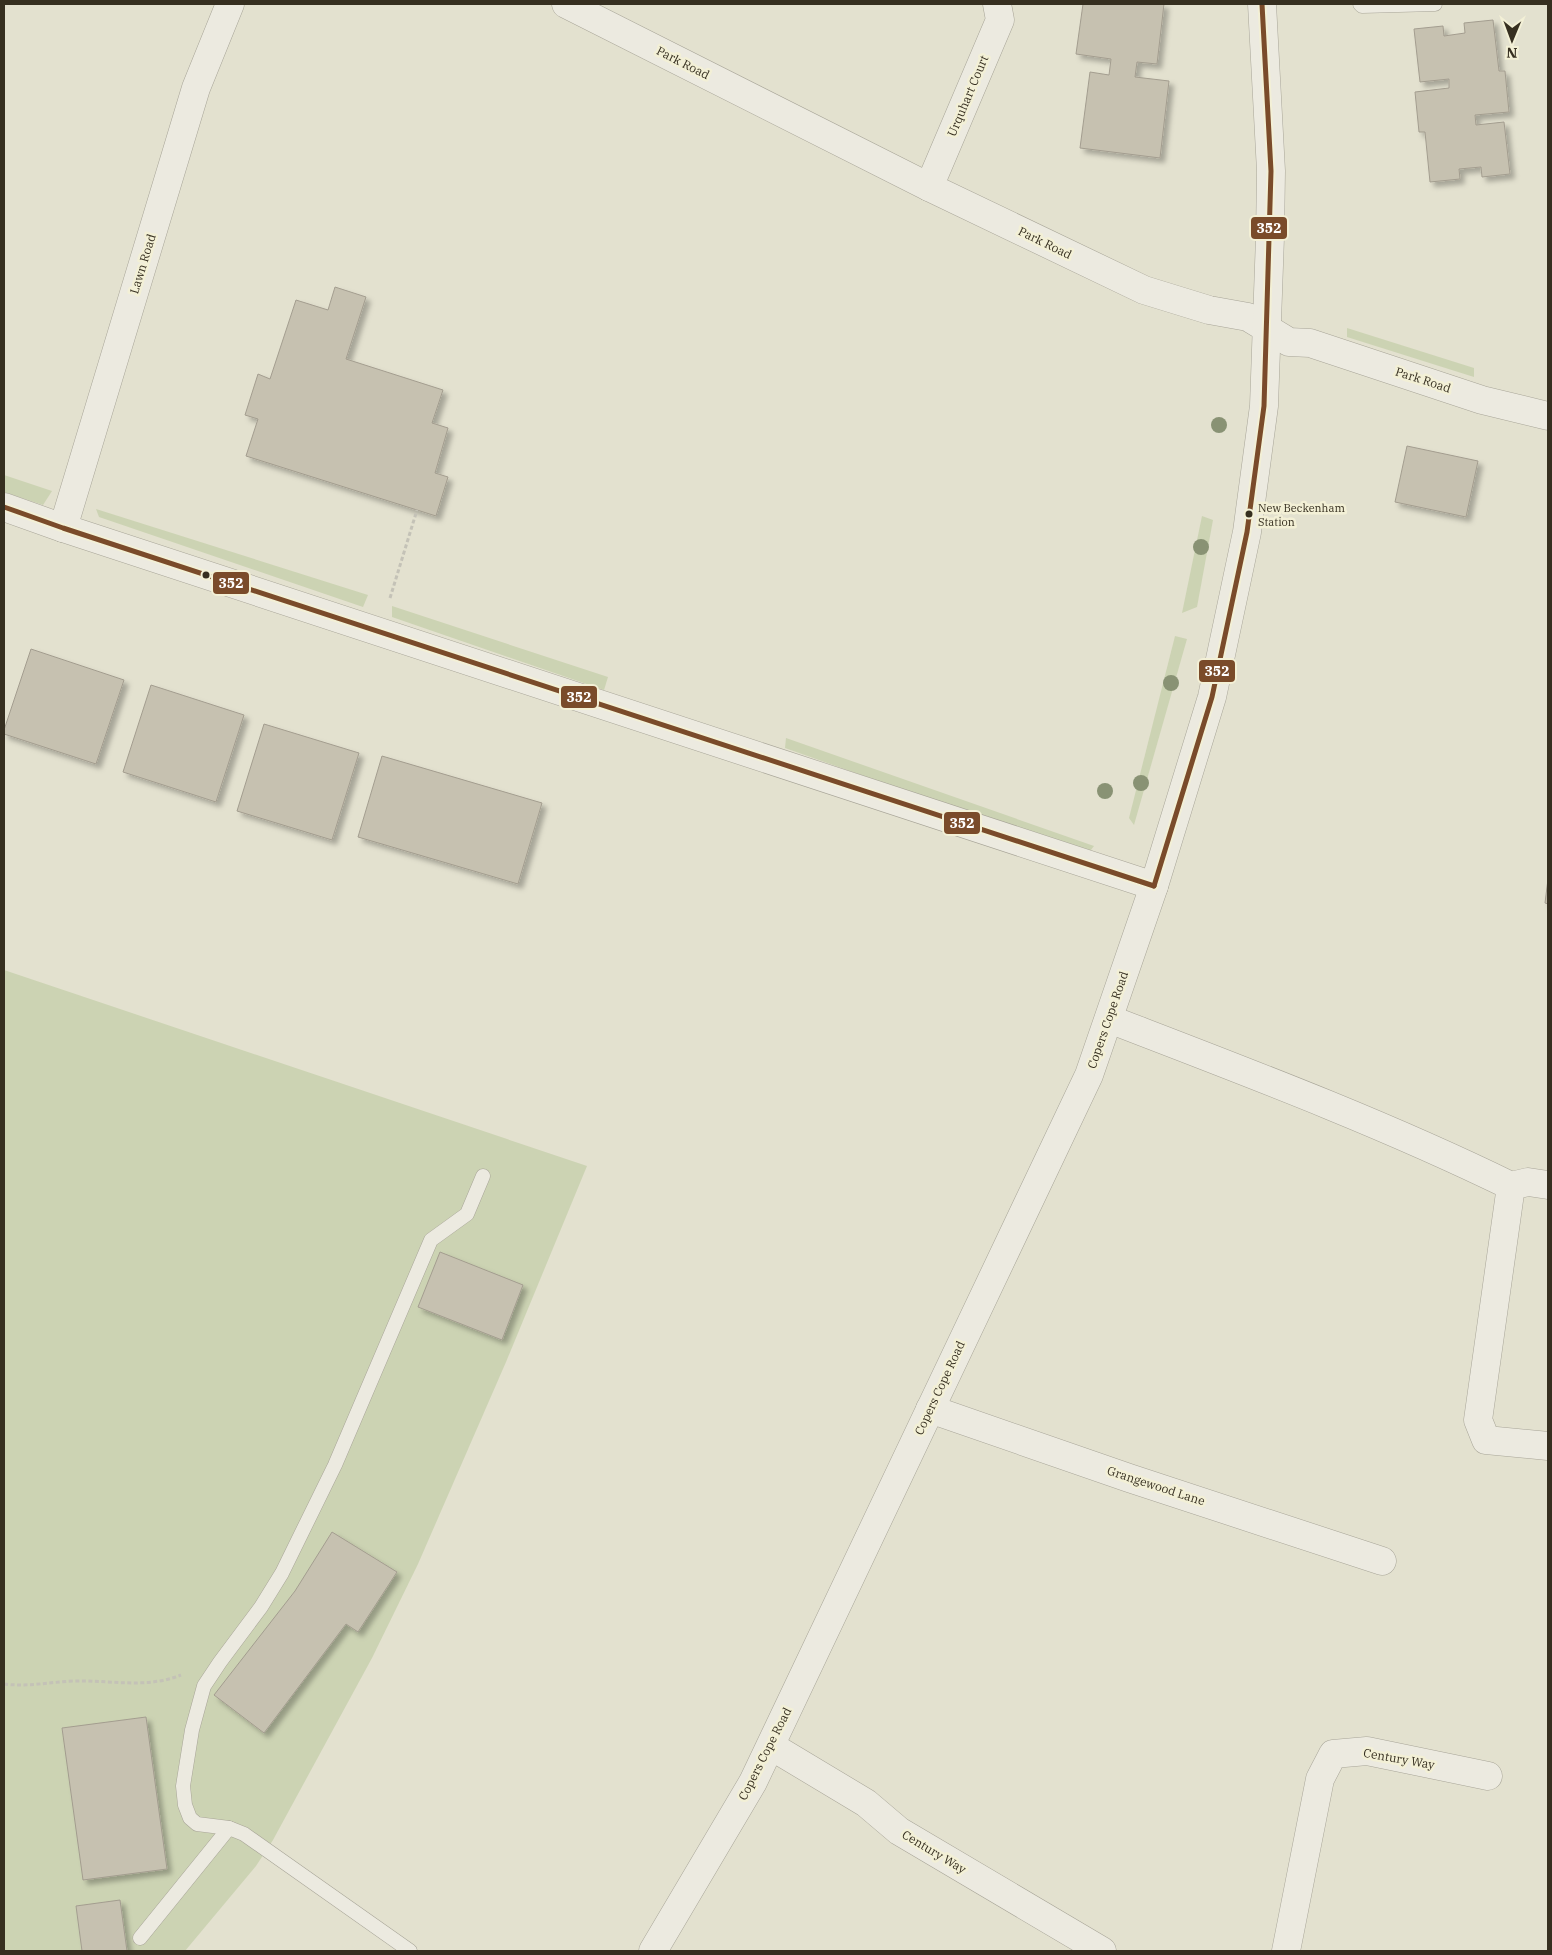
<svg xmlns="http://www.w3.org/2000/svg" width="1552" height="1955" font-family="'IBM Plex Serif',serif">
<defs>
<filter id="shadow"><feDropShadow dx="4.5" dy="4.5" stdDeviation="2.5" flood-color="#0004"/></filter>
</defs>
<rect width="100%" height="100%" fill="#e3e1cf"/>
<g fill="#ccd3b3">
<polygon points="1347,328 1474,368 1474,377 1347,337"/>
<polygon points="4,475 52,491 43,505 4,492"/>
<polygon points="96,509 368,595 363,607 99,517"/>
<polygon points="1202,516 1213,520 1197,607 1182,613"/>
<polygon points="392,606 608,677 604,690 392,617"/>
<polygon points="1175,636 1187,639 1134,825 1129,818"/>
<polygon points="786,738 1094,846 1087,855 785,748"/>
<polygon points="4,970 587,1166 506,1362 418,1564 372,1658 273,1840 256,1866 185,1951 4,1951"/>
</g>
<g fill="#c6c1b0" stroke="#a39d8f" filter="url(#shadow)">
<polygon points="1083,4 1164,4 1157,64 1137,62 1135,77 1169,81 1160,158 1080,148 1090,72 1109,75 1111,59 1076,54"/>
<polygon points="1493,20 1499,71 1505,71 1509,112 1475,115 1476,125 1504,122 1510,174 1482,177 1481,167 1459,169 1460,179 1430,182 1425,132 1419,132 1415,92 1449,88 1449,79 1420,82 1414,29 1443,26 1444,36 1465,33 1464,23"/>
<polygon points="335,287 366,297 346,359 443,390 432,423 448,428 435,473 448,477 436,516 246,456 258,419 245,415 258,374 270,379 296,300 328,310"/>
<polygon points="1407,446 1478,461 1466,517 1395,502"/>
<polygon points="31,649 124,680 96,764 4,734 4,730"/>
<polygon points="151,685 244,715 216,802 123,772"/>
<polygon points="264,724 359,753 332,840 237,811"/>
<polygon points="382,756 542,803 518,884 358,837"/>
<polygon points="1548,879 1548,904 1545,903"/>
<polygon points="440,1252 523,1285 502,1340 418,1307"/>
<polygon points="332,1532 397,1572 358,1632 346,1624 264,1733 214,1695 295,1591"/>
<polygon points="146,1717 167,1869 83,1880 62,1728"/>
<polygon points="120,1900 127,1951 82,1951 76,1906"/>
</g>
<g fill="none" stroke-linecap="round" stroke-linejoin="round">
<defs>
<g id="service">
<polyline points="1360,4 1362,6 1435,4"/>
<polyline points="140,1938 229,1828"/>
<polyline points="410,1951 244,1834 229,1828 197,1824 190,1818 185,1805 183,1786 192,1730 204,1686 220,1662 261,1607 282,1573 335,1465 431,1240 467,1214 483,1176"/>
</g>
<g id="minor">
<polyline points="566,4 929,187 1144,290 1209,310 1248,317 1289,342 1310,343 1482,400 1548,416"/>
<polyline points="929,187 1000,20 997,4"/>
<polyline points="4,507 63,528 1154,886"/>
<polyline points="63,528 196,88 230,4"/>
<path d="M1109,1019C1244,1071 1380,1122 1511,1186"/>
<polyline points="1548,1185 1528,1182 1511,1186 1478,1420 1486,1440 1548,1446"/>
<polyline points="930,1409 1129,1478 1382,1561"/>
<polyline points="771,1746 866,1803 899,1831 1102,1951"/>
<polyline points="1286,1951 1320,1779 1333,1754 1367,1751 1488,1776"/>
</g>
<polyline id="tertiary" points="653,1951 753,1782 1089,1075 1154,886 1212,697 1247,532 1264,406 1270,237 1271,171 1262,4"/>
</defs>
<use href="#service" stroke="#a8a598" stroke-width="15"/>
<use href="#minor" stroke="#a8a598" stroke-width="29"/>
<use href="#tertiary" stroke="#a8a598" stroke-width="29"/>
<g stroke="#c4c2b7" stroke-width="3" stroke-dasharray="4 2.5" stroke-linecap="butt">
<polyline points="390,598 417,510"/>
<path d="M4,1684C28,1687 50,1682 74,1681C111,1680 146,1689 181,1675"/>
</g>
<use href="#service" stroke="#eceae0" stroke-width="14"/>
<use href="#minor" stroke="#eceae0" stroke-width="28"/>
<use href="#tertiary" stroke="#eceae0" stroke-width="28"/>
<defs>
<g id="bus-1">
<polyline points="4,507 63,528 1154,886"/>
<polyline points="1154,886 1212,697 1247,532 1264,406 1271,171 1262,4"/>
</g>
</defs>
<use href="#bus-1" stroke="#f3f0d6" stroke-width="9"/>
<use href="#bus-1" stroke="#7a4b2a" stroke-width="5"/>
</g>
<g fill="#899274">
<circle cx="1219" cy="425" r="8"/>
<circle cx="1201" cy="547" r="8"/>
<circle cx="1171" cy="683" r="8"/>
<circle cx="1141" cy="783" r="8"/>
<circle cx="1105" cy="791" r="8"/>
</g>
<g fill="#362f20" stroke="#f3f0d6" stroke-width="2">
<circle cx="1249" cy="514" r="4.5"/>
<circle cx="206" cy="575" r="4.5"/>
</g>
<g text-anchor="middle" stroke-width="5" stroke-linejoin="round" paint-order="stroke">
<g font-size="11" fill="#362f20" stroke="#f3f0d6" text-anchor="start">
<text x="1258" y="512">New Beckenham<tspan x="1258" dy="14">Station</tspan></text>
</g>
<g font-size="12" fill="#362f20" stroke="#f3f0d6">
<text transform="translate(683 63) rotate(27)" y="4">Park Road</text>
<text transform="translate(968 96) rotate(-67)" y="4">Urquhart Court</text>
<text transform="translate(1045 243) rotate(26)" y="4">Park Road</text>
<text transform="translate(143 264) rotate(-73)" y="4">Lawn Road</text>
<text transform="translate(1423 380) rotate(18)" y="4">Park Road</text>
<text transform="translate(1108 1020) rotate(-71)" y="4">Copers Cope Road</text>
<text transform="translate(940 1388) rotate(-65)" y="4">Copers Cope Road</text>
<text transform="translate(1156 1486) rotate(18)" y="4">Grangewood Lane</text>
<text transform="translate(765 1754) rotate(-63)" y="4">Copers Cope Road</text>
<text transform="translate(1399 1759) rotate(10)" y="4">Century Way</text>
<text transform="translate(934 1852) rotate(31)" y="4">Century Way</text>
</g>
</g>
<g stroke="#f3f0d6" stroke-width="2">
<rect x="1250" y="216" width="38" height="24" rx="5" fill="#7a4b2a"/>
<rect x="212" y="571" width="38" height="24" rx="5" fill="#7a4b2a"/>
<rect x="1198" y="659" width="38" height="24" rx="5" fill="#7a4b2a"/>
<rect x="560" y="685" width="38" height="24" rx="5" fill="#7a4b2a"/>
<rect x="943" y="811" width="38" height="24" rx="5" fill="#7a4b2a"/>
</g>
<g font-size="14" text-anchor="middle" font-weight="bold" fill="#fff">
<text x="1269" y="233">352</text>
<text x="231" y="588">352</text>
<text x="1217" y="676">352</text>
<text x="579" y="702">352</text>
<text x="962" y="828">352</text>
</g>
<rect width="1552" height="1955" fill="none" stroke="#362f20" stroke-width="10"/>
<g transform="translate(1512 40) rotate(181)" stroke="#f3f0d6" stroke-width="4" paint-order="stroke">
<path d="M0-4L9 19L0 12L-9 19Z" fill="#362f20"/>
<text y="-8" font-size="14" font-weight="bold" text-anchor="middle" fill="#362f20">N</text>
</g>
</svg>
